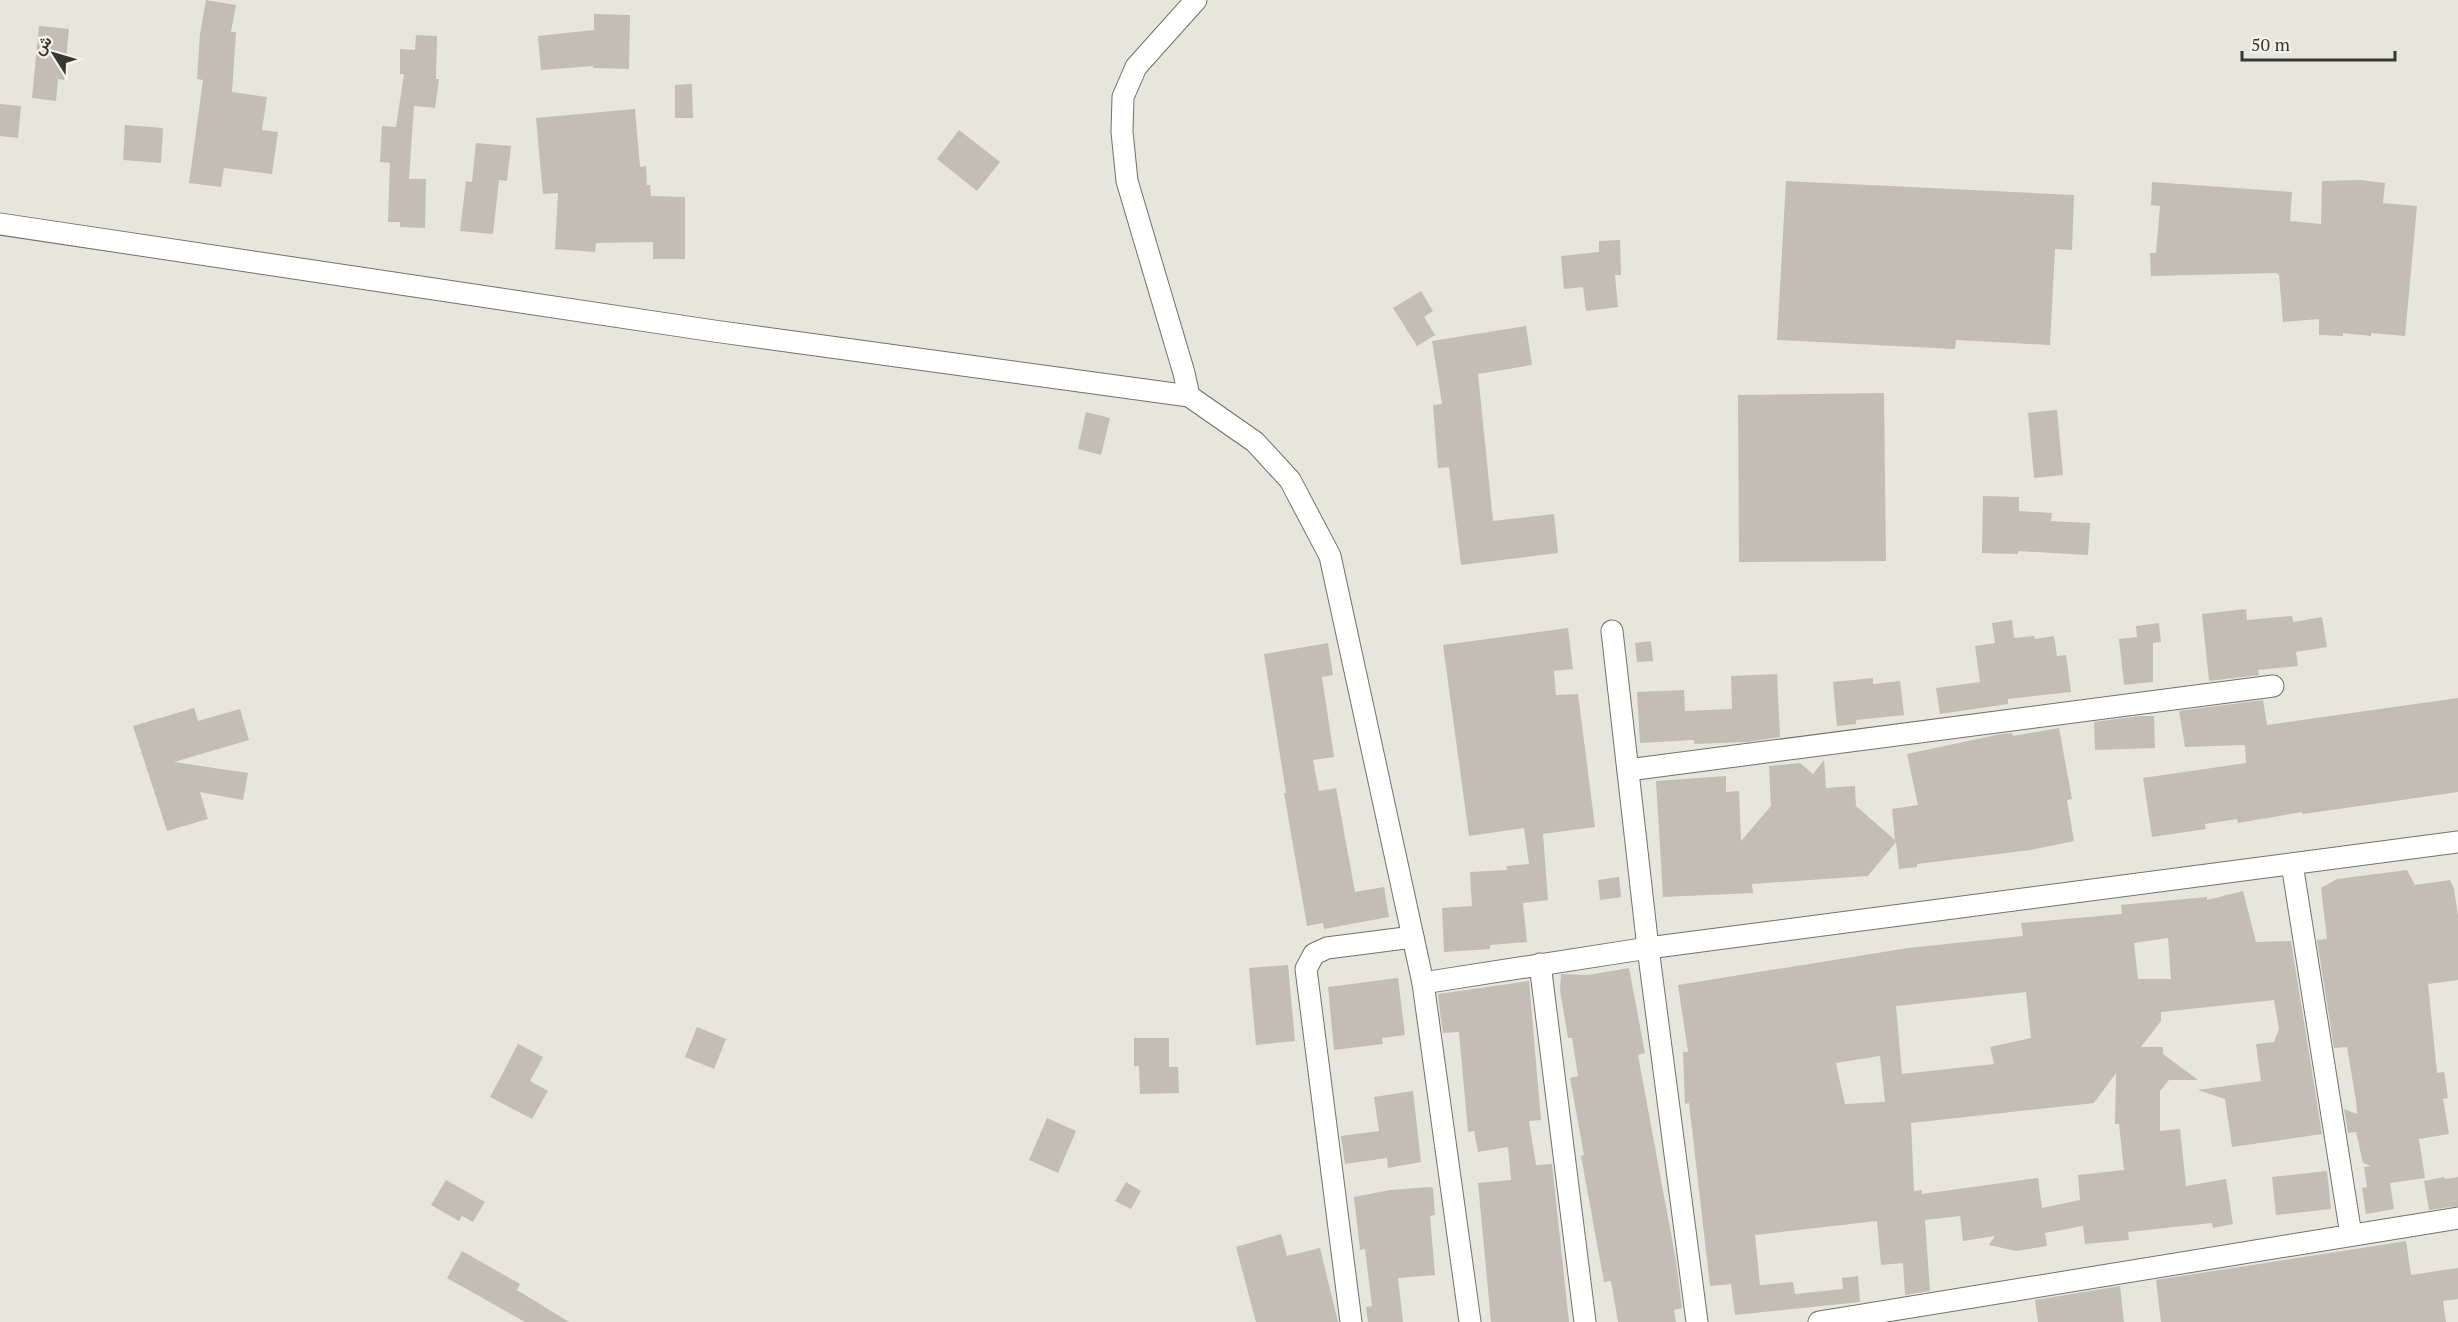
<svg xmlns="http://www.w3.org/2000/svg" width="2458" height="1322" font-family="'PT Serif',Vazirmatn,serif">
<rect width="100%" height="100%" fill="#e6e6dd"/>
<g fill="#c3bdb6" fill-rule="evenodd">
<polygon points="206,0 236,5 231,32 236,32 232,92 267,97 262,130 278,132 272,174 224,168 221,187 189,183 203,80 197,79 200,34"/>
<polygon points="594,14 630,15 629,69 593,68 593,66 541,70 538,36 594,30"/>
<polygon points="39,26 69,29 64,80 58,79 56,101 32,98"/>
<polygon points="416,35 437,36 436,79 439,79 435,108 414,106 409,179 426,179 425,228 400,227 400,222 388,222 390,163 380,162 382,126 396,127 404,74 400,74 400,49 415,50"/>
<polygon points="692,84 693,118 675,118 675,85"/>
<polygon points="0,104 21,106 18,138 0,136"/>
<polygon points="635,109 640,167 646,166 647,185 650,185 651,196 685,197 685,259 653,259 653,242 596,243 595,252 555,249 558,193 543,194 536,118"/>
<polygon points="125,125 163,128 161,163 123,160"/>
<polygon points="959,130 1000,162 977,191 937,159"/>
<polygon points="476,143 511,146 507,181 499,180 493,234 460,231 466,181 472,182"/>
<polygon points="2360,180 2385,183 2383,203 2417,206 2405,336 2371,333 2371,336 2343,333 2343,336 2319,335 2319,319 2283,322 2279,275 2276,273 2151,276 2150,253 2156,253 2160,206 2151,205 2152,182 2292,192 2290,221 2321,224 2322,181"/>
<polygon points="1786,181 2074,195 2072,250 2055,249 2050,345 1956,340 1955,349 1777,340"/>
<polygon points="1620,240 1621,275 1615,275 1618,307 1586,311 1583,287 1564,289 1561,256 1599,252 1599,241"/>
<polygon points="1421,291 1433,311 1424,317 1435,335 1417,346 1393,308"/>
<polygon points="1526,326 1532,365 1478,374 1493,521 1554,514 1558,553 1461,565 1449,467 1438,468 1433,405 1442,404 1432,341"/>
<polygon points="1884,393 1886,561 1739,562 1738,395"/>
<polygon points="2057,410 2063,475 2034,478 2028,413"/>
<polygon points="1086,412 1110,418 1101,455 1078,449"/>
<polygon points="1983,496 2019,497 2019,511 2052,513 2051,521 2090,523 2088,555 2018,551 2018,554 1982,553"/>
<polygon points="2246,609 2247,620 2292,616 2293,622 2322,617 2327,647 2296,652 2298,666 2258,670 2259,675 2209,681 2202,614"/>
<polygon points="2012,620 2014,638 2034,636 2035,639 2054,636 2057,656 2066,655 2071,692 2008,699 2008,704 1940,714 1936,688 1980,682 1975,646 1995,643 1992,623"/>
<polygon points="2159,623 2161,642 2153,643 2153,682 2124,685 2119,639 2137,637 2136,626"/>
<polygon points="1568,628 1573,669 1554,671 1556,695 1578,694 1595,827 1543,834 1548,900 1523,903 1527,942 1490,945 1490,949 1444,952 1442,908 1472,906 1470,872 1507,870 1506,866 1529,864 1524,828 1469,836 1443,645"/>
<polygon points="1651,641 1653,661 1637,662 1635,643"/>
<polygon points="1328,643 1333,675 1322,677 1334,757 1313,760 1319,791 1336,788 1355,892 1384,887 1389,917 1324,929 1323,923 1307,926 1284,793 1286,793 1264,654"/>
<polygon points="1777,674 1780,737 1747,742 1694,744 1694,740 1640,743 1637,692 1684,690 1685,711 1732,709 1731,676"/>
<polygon points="1873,678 1873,684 1900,681 1904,715 1856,720 1856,724 1837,726 1833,682"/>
<polygon points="2458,698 2458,792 2303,814 2302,812 2238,823 2237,819 2205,824 2206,829 2152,837 2143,778 2246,763 2245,745 2185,747 2179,711 2263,700 2267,725"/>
<polygon points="194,708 198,721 240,709 249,740 174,762 248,773 243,800 200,792 208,819 167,831 133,726"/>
<polygon points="2140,716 2154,716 2155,748 2095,750 2094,722"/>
<polygon points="2059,728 2072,799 2067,800 2074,841 2031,850 1917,864 1917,867 1899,869 1896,842 1868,876 1752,884 1753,893 1663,897 1656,781 1726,776 1726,792 1739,791 1741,841 1771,806 1769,766 1800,763 1813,774 1824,760 1826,788 1855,786 1856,806 1895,840 1892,809 1918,805 1907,754 2001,734 2012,733 2013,736"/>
<polygon points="2407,870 2415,885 2450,880 2454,889 2458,916 2458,980 2428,984 2437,1073 2444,1072 2448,1098 2443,1099 2449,1134 2419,1139 2425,1178 2390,1183 2394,1209 2366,1214 2362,1188 2367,1187 2364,1167 2371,1166 2363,1163 2356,1132 2348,1133 2344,1109 2357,1114 2356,1101 2347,1047 2334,1048 2317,940 2327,939 2321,888 2337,879"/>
<polygon points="1619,877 1621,897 1600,900 1598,880"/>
<path d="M2243,891L2256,942L2291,941L2322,1134L2232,1147L2225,1099L2198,1090L2261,1081L2256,1044L2274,1042L2279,1029L2274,1000L2161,1012V1021L2141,1047H2163V1054L2198,1080H2169L2160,1091V1131L2180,1129L2186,1186L2226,1179L2233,1224L2213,1228L2212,1223L2128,1232L2129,1240L2085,1244L2083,1226L2045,1233L2047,1246L2016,1251L1989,1245L1995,1236L1963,1241L1960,1216L1925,1220L1930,1291L1905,1295L1903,1263L1881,1265L1877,1221L1755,1235L1760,1285L1793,1282L1795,1294L1843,1289L1842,1278L1858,1276L1860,1302L1735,1315L1731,1284L1710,1286L1689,1103L1685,1104L1683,1052H1688L1678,985L1908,948L2023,936L2021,923L2122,914L2121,905L2207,897V900ZM2168,938L2171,979H2138L2134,943ZM2026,992L2031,1038L1990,1047L1994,1064L1902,1074L1896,1006ZM1880,1056L1885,1102L1845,1104L1836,1063ZM2116,1073L2115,1124H2119L2124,1170L2078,1175L2080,1200L2042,1208L2038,1178L1922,1194V1190L1914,1191L1911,1123L2094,1103Z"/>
<polygon points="1288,965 1295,1041 1256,1045 1249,968"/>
<polygon points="1629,968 1645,1053 1638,1055 1676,1261 1682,1308 1674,1310 1676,1322 1618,1322 1611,1281 1604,1282 1581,1156 1584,1155 1570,1078 1578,1076 1572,1038 1568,1038 1560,990 1561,974 1588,975"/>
<polygon points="1398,978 1405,1035 1382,1038 1383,1044 1334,1050 1328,987"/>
<polygon points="1529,981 1541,1120 1529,1121 1536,1165 1552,1164 1569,1322 1491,1322 1478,1183 1511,1180 1508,1147 1478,1152 1474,1131 1468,1132 1459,1032 1443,1033 1440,1012 1438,994"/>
<polygon points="697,1027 726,1039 714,1069 685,1057"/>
<polygon points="1134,1038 1169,1038 1169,1067 1178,1067 1179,1093 1140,1094 1139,1066 1134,1066"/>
<polygon points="518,1044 543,1057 530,1081 548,1091 532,1119 490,1097"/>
<polygon points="1413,1091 1421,1162 1388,1168 1387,1158 1345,1164 1341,1136 1379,1131 1374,1097"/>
<polygon points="1047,1118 1076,1131 1058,1173 1029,1160"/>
<polygon points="2327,1171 2331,1209 2276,1215 2272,1177"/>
<polygon points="2444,1177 2445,1179 2458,1177 2458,1206 2429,1210 2424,1181"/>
<polygon points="446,1180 485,1202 473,1222 462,1216 459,1221 431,1205"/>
<polygon points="1126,1182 1141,1191 1131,1209 1115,1201"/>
<polygon points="1430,1187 1433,1188 1435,1215 1430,1216 1435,1275 1398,1278 1403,1322 1368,1322 1366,1307 1372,1306 1365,1249 1360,1250 1354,1197 1390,1190"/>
<polygon points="1281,1234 1287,1256 1320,1248 1338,1322 1256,1322 1236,1247"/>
<polygon points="2406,1241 2411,1275 2458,1268 2458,1299 2443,1301 2446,1322 2161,1322 2156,1280"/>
<polygon points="462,1251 520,1284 517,1290 569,1322 525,1322 447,1278"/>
<polygon points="2120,1286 2124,1322 2038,1322 2035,1300"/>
</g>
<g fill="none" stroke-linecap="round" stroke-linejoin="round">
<defs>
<g id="minor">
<polyline points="0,224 714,331 1189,396 1255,442 1290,480 1330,556 1423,983 1470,1322"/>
<polyline points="1189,396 1184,373 1127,181 1122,132 1123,97 1136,67 1196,0"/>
<polyline points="1612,631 1648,948 1697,1322"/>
<polyline points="1628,770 2273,686"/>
<polyline points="2292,864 2351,1235"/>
<polyline points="1540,964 1585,1322"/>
<polyline points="1423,983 1648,948 2458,842"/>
<polyline points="1351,1322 1306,969 1314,954 1327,948 1413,937"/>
<polyline points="1819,1322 2458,1218"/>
</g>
</defs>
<use href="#minor" stroke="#717169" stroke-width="23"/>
<use href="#minor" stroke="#fff" stroke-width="21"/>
</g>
<g transform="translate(54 54) rotate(307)" stroke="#f4f3ea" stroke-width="4.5" paint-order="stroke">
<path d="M0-4.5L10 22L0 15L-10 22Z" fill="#363633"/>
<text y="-9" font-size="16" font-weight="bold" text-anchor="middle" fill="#363633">ش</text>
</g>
<path d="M2242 51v9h153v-9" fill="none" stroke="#363633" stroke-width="3"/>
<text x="2251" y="51" font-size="18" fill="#363633" stroke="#f4f3ea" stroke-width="4.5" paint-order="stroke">50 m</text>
</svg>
